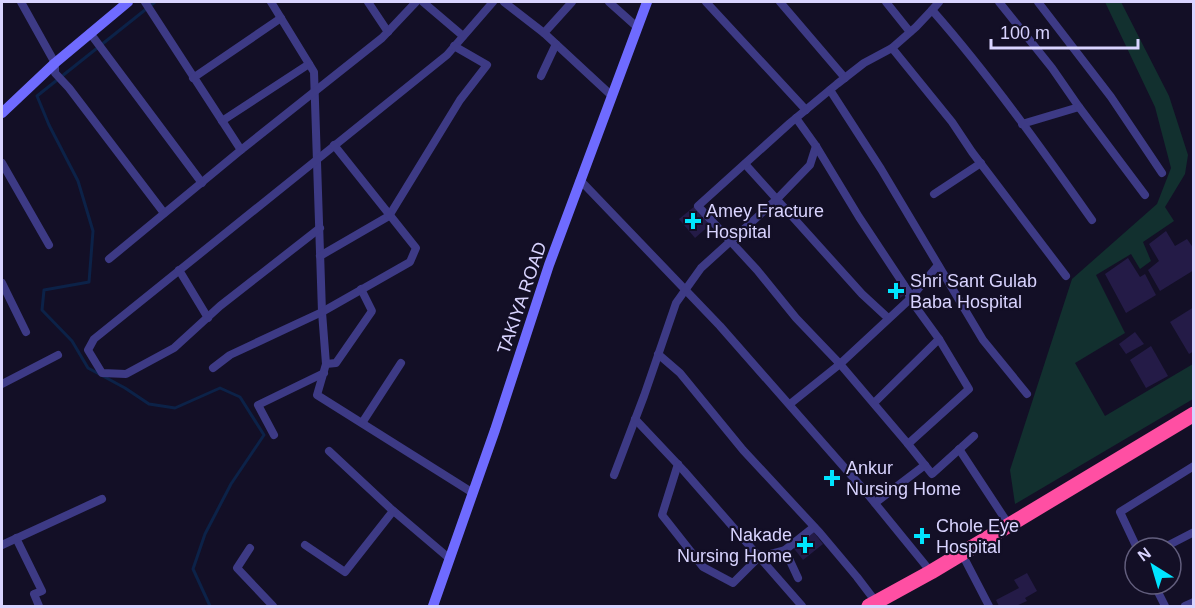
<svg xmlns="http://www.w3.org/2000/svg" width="1195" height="608" font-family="Helvetica,sans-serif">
<rect width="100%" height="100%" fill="#130f26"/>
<polygon fill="#12302f" points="1105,2 1121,2 1169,96 1188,155 1185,174 1165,207 1174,221 1143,242 1151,261 1140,269 1131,254 1096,275 1125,333 1075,363 1105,416 1193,364 1193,399 1015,504 1010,470 1072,279 1157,204 1171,168 1155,107"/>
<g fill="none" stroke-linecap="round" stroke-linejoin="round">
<polyline stroke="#0c2248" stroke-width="3" points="155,2 37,96 49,125 78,181 93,231 89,282 44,290 42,310 72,341 88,368 125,388 149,404 175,408 220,388 240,397 264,435 231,484 205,534 193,569 210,606"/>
</g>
<g fill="#241b47">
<polygon points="695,206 711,224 695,238 679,219"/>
<polygon points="1166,231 1175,246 1187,239 1194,249 1194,270 1160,291 1148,270 1159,261 1149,244"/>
<polygon points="1128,258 1140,277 1145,274 1156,295 1126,313 1105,274"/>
<polygon points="899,283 907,293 896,301 888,291"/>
<polygon points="1194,307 1194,351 1189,354 1170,322"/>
<polygon points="1135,332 1144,344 1126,354 1119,344"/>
<polygon points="1151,346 1168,376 1146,388 1130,360"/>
<polygon points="812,530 823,544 803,560 792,546"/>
<polygon points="1027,573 1037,591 1025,598 1027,601 1016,606 999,606 996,600 1019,588 1014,580"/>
</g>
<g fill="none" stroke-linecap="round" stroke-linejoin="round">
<g stroke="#3d3a85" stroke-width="8">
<polyline points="21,2 55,63 55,73 69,88 164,213"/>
<polyline points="145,2 241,150"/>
<polyline points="271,2 314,72 322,312 326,364 317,395 473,493"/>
<polyline points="368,2 388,32"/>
<polyline points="423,2 463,36"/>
<polyline points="504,2 544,33"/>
<polyline points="572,2 544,33 612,96"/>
<polyline points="609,2 637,27"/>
<polyline points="706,2 806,110"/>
<polyline points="780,2 845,78"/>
<polyline points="886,2 910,32"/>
<polyline points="999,2 1052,68 1079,107 1022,124"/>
<polyline points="1038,2 1111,97 1162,173"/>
<polyline points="932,10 939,2"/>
<polyline points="90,33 202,183"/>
<polyline points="541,76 556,44"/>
<polyline points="193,78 281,18"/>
<polyline points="830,90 881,169 983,340 1027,394"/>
<polyline points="1079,107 1145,195"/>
<polyline points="796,118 816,146 859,217 908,291 910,299 938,265"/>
<polyline points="222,121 309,64"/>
<polyline points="2,163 49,245"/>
<polyline points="745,164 862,294 888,318"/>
<polyline points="580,180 720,326 865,491 931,572"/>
<polyline points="934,194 981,163"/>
<polyline points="320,228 220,306 174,348 126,374 102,373 88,350 94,339 447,55 493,2"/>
<polyline points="320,256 389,216 460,100 487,65 454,46"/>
<polyline points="109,259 241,150 382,38 416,2"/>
<polyline points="179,270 208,318"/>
<path d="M1066,276L972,152L952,122L892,48L916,27L932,10C990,76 1041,148 1092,220"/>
<polyline points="2,283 26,332"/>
<polyline points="658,354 680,373 743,450 820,533 857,577 876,602"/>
<polyline points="326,364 336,363 372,311 361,289"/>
<polyline points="213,368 230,355 322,312 410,262 416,248 334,145"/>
<polyline points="2,384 58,355"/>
<polyline points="874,403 939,339"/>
<polyline points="790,404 840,364 908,444 969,389 939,339 910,299 840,364 796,318 757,270 698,206 790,123 837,84 864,63 892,48"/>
<polyline points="635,419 684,471 802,606"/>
<polyline points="362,423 401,363"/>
<polyline points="274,435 258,405 324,373"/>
<polyline points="908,444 932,474 974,436"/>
<polyline points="959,449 1009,525"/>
<polyline points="329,451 390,508 450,559"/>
<polyline points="678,464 662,515 703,567 733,583 759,557 785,550 798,578"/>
<polyline points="614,475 644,396 676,303 701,268 777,199 810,165 816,146"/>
<polyline points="875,503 925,465"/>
<polyline points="16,538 42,591 34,594 39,606"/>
<polyline points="2,545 102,499"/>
<polyline points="305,545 345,572 393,511"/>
<polyline points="250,548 237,568 273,606"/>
<polyline points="1137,548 1120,512 1194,466"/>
<polyline points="1163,548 1194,532"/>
<polyline points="785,550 814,527"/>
<polyline points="962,554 989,606"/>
<polyline points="1154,584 1165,606"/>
<polyline points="1185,606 1194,602"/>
</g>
<g stroke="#6f6bff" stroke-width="10">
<polyline points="2,113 55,63 128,2"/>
<polyline points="433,606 495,430 549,265 647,2"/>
</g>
<polyline stroke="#ff4fa3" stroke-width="15" points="869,606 931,572 1194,414"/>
</g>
<g fill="#00e5ff" stroke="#130f26" stroke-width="2">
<path d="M690 212h6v6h6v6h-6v6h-6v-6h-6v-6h6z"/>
<path d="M893 282h6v6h6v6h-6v6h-6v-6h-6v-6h6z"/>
<path d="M829 469h6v6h6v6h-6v6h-6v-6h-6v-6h6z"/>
<path d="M919 527h6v6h6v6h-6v6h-6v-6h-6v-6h6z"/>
<path d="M802 536h6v6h6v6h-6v6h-6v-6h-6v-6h6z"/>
</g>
<g text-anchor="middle" stroke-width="4.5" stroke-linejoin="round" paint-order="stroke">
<g font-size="18" fill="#d9d4ff" stroke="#130f26" text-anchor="start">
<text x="706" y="217">Amey Fracture<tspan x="706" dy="21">Hospital</tspan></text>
<text x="910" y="287">Shri Sant Gulab<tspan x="910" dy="21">Baba Hospital</tspan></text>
<text x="846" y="474">Ankur<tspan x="846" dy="21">Nursing Home</tspan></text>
<text x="936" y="532">Chole Eye<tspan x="936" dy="21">Hospital</tspan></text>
<text x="792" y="541" text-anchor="end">Nakade<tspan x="792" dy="21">Nursing Home</tspan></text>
</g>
<g font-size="18" fill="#d9d4ff" stroke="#130f26">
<text transform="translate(522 298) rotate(-71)" y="6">TAKIYA ROAD</text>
</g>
</g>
<rect width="1195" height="608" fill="none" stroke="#d9d4ff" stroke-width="6"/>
<g transform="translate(1153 566) rotate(323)"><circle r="28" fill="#130f26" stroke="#625e7d" stroke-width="1.5"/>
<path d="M0-4.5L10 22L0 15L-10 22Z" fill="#00e5ff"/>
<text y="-9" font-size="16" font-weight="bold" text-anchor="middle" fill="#d9d4ff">N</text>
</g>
<path d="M991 39v9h147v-9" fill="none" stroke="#d9d4ff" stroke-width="3"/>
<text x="1000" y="39" font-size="18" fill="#d9d4ff" stroke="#130f26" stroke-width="4.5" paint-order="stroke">100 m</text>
</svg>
